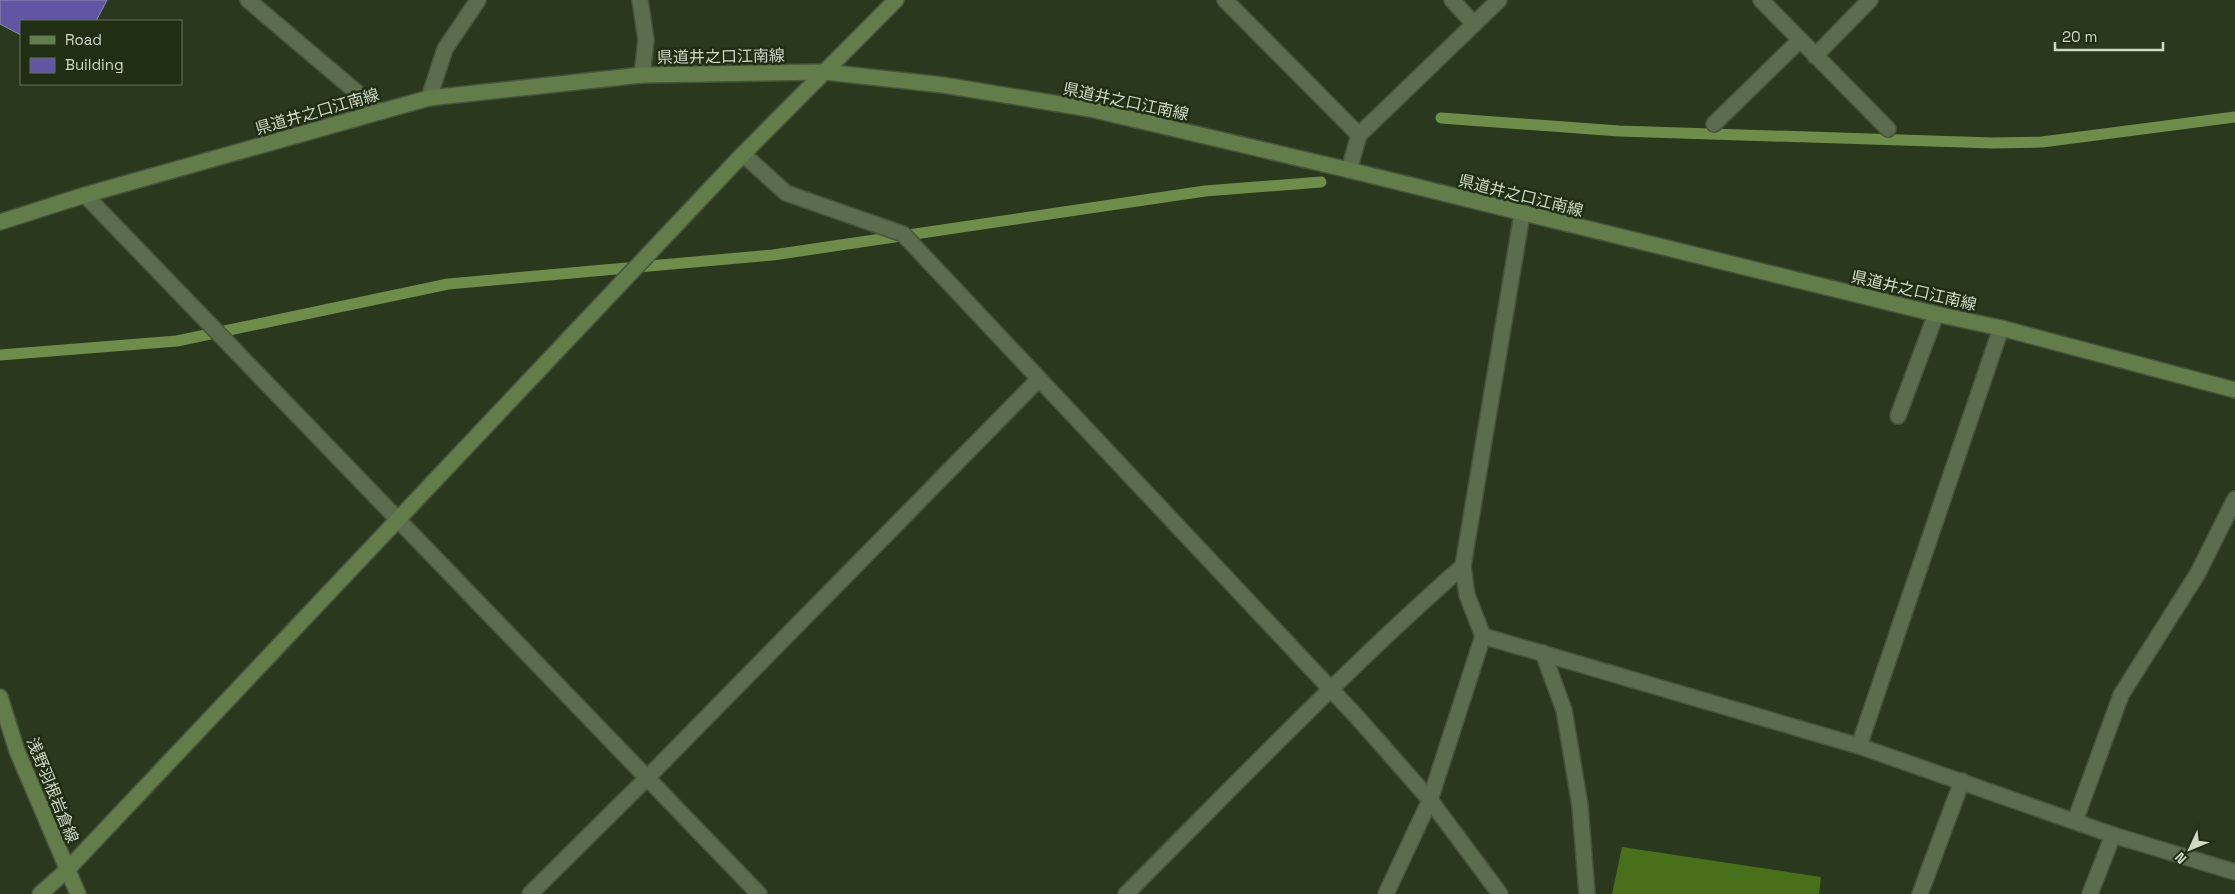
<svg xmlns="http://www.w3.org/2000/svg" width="2235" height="894" font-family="'Space Grotesk','Noto Sans JP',sans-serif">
<rect width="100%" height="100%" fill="#2a391e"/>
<polygon fill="#48701b" points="1622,847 1821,877 1819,894 1612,894"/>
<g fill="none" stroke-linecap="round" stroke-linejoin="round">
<g stroke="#6e8d4b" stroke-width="11">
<polyline points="1441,118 1619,131 1993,143 2042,142 2235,117"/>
<polyline points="0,355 177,341 448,284 773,255 1205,191 1321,182"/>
</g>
</g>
<polygon fill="#6256a4" stroke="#918fb0" points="0,0 107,0 96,21 21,21 21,35 0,24"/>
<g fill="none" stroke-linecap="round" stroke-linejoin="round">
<defs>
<g id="street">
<polyline points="248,0 380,112"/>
<polyline points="640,0 646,40 642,75"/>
<polyline points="1225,0 1359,135"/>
<polyline points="1452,0 1474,24"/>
<polyline points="1761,0 1888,129"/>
<polyline points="1815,56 1870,0"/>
<polyline points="429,98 445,49 478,0"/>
<polyline points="1714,124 1800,40"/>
<polyline points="743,154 786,193 903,234 1357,717 1430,800 1500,894"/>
<polyline points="1349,170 1359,135 1499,0"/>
<polyline points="85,195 759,894"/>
<polyline points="1898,416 1936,314"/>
<polyline points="1483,636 1859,746 2113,835 2235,872"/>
<polyline points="1543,653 1564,710 1580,806 1587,894"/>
<polyline points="1859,746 2001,328"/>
<polyline points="2075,821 2121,695 2198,573 2235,499"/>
<polyline points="530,894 647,778 1038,380"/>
<path d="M1126,894C1237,783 1345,670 1463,566"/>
<polyline points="1386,894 1430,800 1483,636 1467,595 1463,566 1522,214"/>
<polyline points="1920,894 1962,781"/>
<polyline points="2090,894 2113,835"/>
</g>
<g id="secondary">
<polyline points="0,222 85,195 429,98 642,75 825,72 943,85 1090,109 1349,170 1936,314 2001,328 2235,390"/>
<polyline points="0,697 17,751 78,894"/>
<polyline points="40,894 67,870 743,154 896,0"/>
</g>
</defs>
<use href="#street" stroke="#47543c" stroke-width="18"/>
<use href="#secondary" stroke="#47543c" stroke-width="18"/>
<use href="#street" stroke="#5c6c4f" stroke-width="15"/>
<use href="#secondary" stroke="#627d49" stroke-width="15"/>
</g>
<g text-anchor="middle" stroke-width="5" stroke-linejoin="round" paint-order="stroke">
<g font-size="16" fill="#cfd9c8" stroke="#202f14">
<text transform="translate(721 56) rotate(-1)" y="6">県道井之口江南線</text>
<text transform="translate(1126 101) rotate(12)" y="6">県道井之口江南線</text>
<text transform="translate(317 111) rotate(-16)" y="6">県道井之口江南線</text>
<text transform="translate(1521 195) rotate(14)" y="6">県道井之口江南線</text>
<text transform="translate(1914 290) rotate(13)" y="6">県道井之口江南線</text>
<text transform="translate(53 790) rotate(68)" y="6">浅野羽根岩倉線</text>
</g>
</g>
<rect x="20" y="20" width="162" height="65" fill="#202f14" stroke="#66735c"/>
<rect x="30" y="36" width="25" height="8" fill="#627d49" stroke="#66735c"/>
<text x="65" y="45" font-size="15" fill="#cfd9c8">Road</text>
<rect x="30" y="58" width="25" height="15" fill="#6256a4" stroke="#66735c"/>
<text x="65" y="70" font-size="15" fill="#cfd9c8">Building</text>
<g transform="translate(2190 849) rotate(226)" stroke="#202f14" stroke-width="4" paint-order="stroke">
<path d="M0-4L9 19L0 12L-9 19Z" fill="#cfd9c8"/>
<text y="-8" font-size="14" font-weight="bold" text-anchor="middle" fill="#cfd9c8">N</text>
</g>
<path d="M2055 42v8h108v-8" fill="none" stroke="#cfd9c8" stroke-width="2.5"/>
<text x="2062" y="42" font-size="15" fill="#cfd9c8" stroke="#202f14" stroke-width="4" paint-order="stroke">20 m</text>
</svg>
